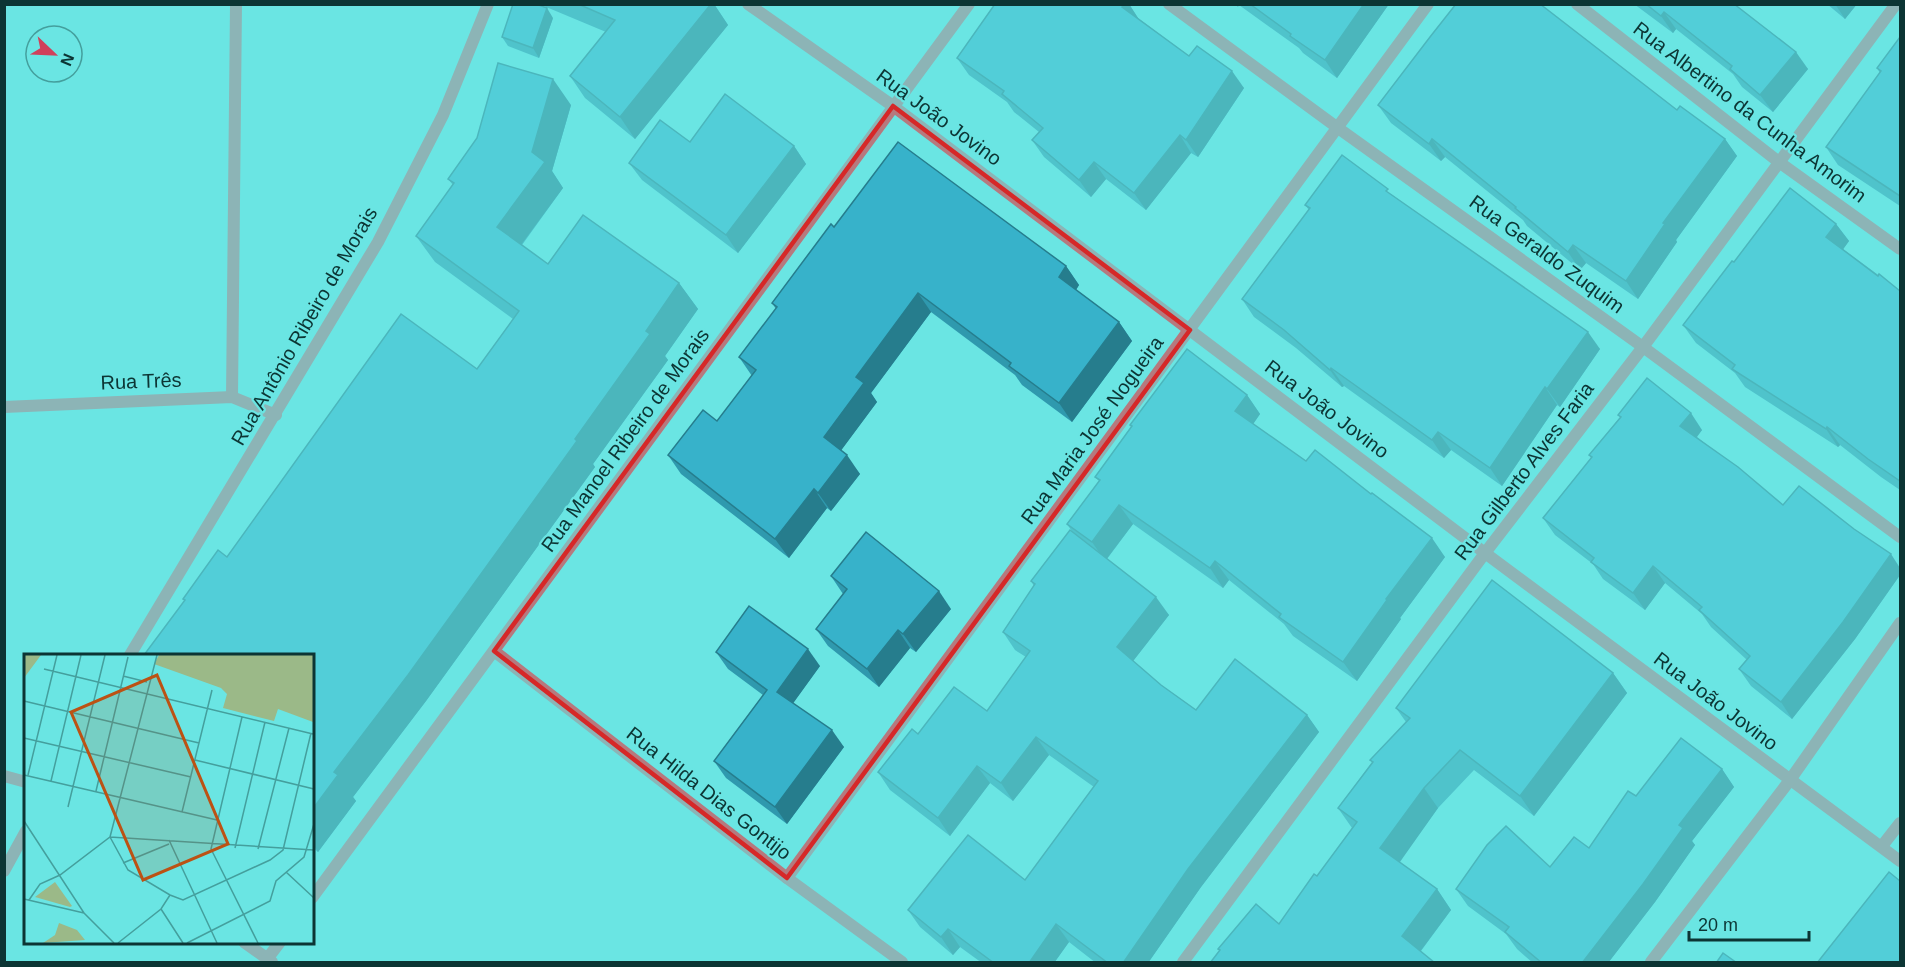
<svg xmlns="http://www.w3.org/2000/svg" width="1905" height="967" font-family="Helvetica,sans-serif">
<rect width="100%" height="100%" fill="#6ae5e3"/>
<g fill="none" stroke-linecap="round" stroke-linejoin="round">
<g stroke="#b6797e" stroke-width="12">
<polyline points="748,4 893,106 1485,553 1900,861"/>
<polyline points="1169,4 1338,128 1643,347 1900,537"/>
<polyline points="1577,4 1779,162 1900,249"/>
<polyline points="232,397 236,4"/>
<polyline points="4,407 232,397 276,415"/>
<polyline points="494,651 787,878 902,962"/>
<polyline points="130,655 378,242 443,115 488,4"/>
<polyline points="4,776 26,782"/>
<polyline points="1882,846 1900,823"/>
<polyline points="4,871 26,831"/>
<polyline points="787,878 1428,4"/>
<polyline points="312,898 969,4"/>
<polyline points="244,942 272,962"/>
<polyline points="267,959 280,942"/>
<polyline points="1183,962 1485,553 1643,347 1896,4"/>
<polyline points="1651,962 1790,780 1900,623"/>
</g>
</g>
<g fill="#2f99ae">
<polygon points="539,4 714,4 728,25 635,139 585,98 570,76 606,32"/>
<polygon points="995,4 1129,4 1138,18 1189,56 1244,88 1198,157 1191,153 1146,210 1106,179 1091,197 1044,157 1032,140 1039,132 1014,112 1007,102 969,75 957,58"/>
<polygon points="1235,4 1389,4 1337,78 1303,53 1299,48 1239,5 1238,7"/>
<polygon points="1634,4 1734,4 1808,69 1773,112 1742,87 1733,74 1676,29 1673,33"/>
<polygon points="1827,4 1857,4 1845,19"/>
<polygon points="553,18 539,58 508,46 502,37"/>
<polygon points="1900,37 1900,206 1838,165 1826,147 1880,73 1877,68"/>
<polygon points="571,105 552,171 563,188 522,245 548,264 679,283 698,309 665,356 668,360 593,464 595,467 426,701 353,797 356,801 318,852 312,847 312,655 184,600 183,599 227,557 477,369 513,319 435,262 416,236 453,185 448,179 477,138"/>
<polygon points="1378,105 1677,110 1725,139 1737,156 1676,240 1677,242 1638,299 1586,263 1580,270 1527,226 1523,220 1445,157 1441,161 1391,123"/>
<polygon points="794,146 806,164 738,253 642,180 629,163"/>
<polygon points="1391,194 1600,349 1560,407 1557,405 1502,486 1451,450 1444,458 1344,386 1342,387 1296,348 1254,317 1242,299 1309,210 1305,205"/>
<polygon points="1836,224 1849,241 1843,249 1900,291 1900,490 1881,477 1840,445 1838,447 1745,387 1735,373 1696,343 1683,325 1734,262"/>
<polygon points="834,227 1066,266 1079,285 1076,290 1119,322 1132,341 1072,422 1022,385 1015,375 931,312 871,393 877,402 841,450 860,474 831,511 827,508 789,558 681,474 668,455 717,421 752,376 739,357 776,309 772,303"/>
<polygon points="1247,395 1260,414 1253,424 1306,461 1445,557 1400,618 1401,619 1357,681 1293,636 1284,624 1229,580 1223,588 1133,524 1107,559 1169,615 1133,661 1161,685 1196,710 1307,715 1319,732 1201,887 1148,963 1096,963 1069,942 1054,963 982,963 960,947 953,955 920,927 908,910 1025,880 1094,787 1049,755 1013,801 990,783 950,836 890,790 878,772 918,734 987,711 1026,657 1015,650 1003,632 1034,586 1031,581 1073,533 1067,524 1099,481 1095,477 1131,427 1130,425"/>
<polygon points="1618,415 1702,430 1697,437 1783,505 1900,568 1900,575 1855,639 1792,719 1751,686 1739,669 1747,660 1711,627 1702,614 1665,583 1645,610 1603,579 1593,564 1555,535 1543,518 1591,458 1589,455 1620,417"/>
<polygon points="831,576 951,609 916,652 910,648 879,687 828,646 816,629 843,594"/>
<polygon points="716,652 820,666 793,703 844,747 787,824 726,778 714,761 763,695 728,669"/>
<polygon points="1613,673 1627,693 1534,816 1474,770 1438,808 1399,862 1437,889 1451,910 1421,951 1220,951 1218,949 1279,924 1317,876 1352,828 1338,808 1372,762 1370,760 1406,722 1396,708"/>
<polygon points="1722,769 1734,787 1692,841 1695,845 1655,902 1608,963 1533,963 1517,949 1506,934 1468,906 1456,889 1550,867 1589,848 1636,796"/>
</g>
<g fill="#267d8d">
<polygon points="711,4 714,4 728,25 635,139 620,117"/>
<polygon points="1124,4 1129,4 1138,18 1134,24 1122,7"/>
<polygon points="1364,4 1389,4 1337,78 1325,60"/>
<polygon points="1835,4 1857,4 1845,19"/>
<polygon points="547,8 553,18 539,58 533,48"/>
<polygon points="1664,12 1676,29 1673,33 1661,16"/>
<polygon points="1796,52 1808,69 1773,112 1760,95"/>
<polygon points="1232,71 1244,88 1198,157 1186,140"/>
<polygon points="553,79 571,105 552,171 563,188 515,253 497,227 532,152"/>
<polygon points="1180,135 1191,153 1146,210 1134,193"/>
<polygon points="1432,139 1445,157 1441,161 1429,144"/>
<polygon points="1725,139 1737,156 1676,240 1677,242 1638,299 1626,281 1663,223"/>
<polygon points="794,146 806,164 738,253 726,235"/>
<polygon points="1094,162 1106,179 1091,197 1079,180"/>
<polygon points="1836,224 1849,241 1839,255 1826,237"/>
<polygon points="1573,245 1586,263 1580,270 1568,252"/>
<polygon points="1066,266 1079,285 1072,296 1059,277"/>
<polygon points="679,283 698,309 665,356 668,360 593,464 595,467 426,701 353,797 356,801 318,852 312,842 312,810 334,772"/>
<polygon points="918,293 931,312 871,393 877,402 837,456 824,437 856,377"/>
<polygon points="1119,322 1132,341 1072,422 1059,403"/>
<polygon points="1588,332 1600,349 1560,407 1547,389"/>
<polygon points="1331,368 1344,386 1342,387 1330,370"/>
<polygon points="1545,387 1557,405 1502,486 1490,468"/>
<polygon points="1247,395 1260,414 1249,430 1235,411"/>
<polygon points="1691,413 1702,430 1692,443 1680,426"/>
<polygon points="1827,427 1840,445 1838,447 1826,429"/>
<polygon points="1438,432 1451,450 1444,458 1432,440"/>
<polygon points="847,455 860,474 831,511 818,493"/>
<polygon points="814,489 827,508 789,558 775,539"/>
<polygon points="1119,505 1133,524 1105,561 1092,542"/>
<polygon points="1432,538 1445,557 1400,618 1401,619 1357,681 1343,662 1386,599"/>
<polygon points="1891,554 1900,568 1900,575 1855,639 1792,719 1781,702"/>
<polygon points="1215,561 1229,580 1223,588 1210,568"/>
<polygon points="1653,566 1665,583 1645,610 1633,593"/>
<polygon points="939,591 951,609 916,652 903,634"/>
<polygon points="1156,597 1169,615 1130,665 1117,647"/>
<polygon points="898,630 910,648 879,687 867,669"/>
<polygon points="808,649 820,666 789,709 777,692"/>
<polygon points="1613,673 1627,693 1534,816 1520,796"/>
<polygon points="1307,715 1319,732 1201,887 1148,963 1123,963 1188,869"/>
<polygon points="832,730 844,747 787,824 775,807"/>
<polygon points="1036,737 1049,755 1013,801 1001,783"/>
<polygon points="977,766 990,783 950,836 938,818"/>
<polygon points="1722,769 1734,787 1692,841 1695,845 1655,902 1608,963 1582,963 1679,825"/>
<polygon points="1424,788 1438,808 1395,869 1380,848"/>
<polygon points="1437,889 1451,910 1416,957 1402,936"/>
<polygon points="1056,924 1069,942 1054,963 1029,963"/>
<polygon points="948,929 960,947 953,955 941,937"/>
</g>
<g fill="#37b2ca" stroke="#267d8d" stroke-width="1.5">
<polygon points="513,4 536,4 547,8 533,48 502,37"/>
<polygon points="578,4 711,4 620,117 570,76 615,20"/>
<polygon points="995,4 1124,4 1122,7 1189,56 1197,46 1232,71 1186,140 1180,135 1134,193 1094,162 1079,180 1032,140 1043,128 1002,94 1004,91 957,58"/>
<polygon points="1250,4 1364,4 1325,60 1290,36 1291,34"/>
<polygon points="1456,4 1540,4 1677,110 1680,106 1725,139 1663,223 1665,224 1626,281 1573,245 1568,252 1515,208 1516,207 1432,139 1429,144 1378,105 1430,37"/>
<polygon points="1646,4 1734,4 1796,52 1760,95 1730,69 1732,66 1664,12 1661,16"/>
<polygon points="1900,37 1900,196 1826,147 1881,71 1877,68"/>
<polygon points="498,63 553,79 532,152 545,162 497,227 548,264 583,215 679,283 646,331 650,334 575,439 577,441 408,675 334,772 338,775 312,810 312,655 144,655 185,600 183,599 218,550 227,557 401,314 477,369 519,311 416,236 454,183 448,179 477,138"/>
<polygon points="725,94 794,146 726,235 629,163 660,120 690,142"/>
<polygon points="898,142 1066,266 1059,277 1119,322 1059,403 1009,366 1011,363 918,293 856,377 864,383 824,437 847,455 818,493 814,489 775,539 668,455 703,410 717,421 756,370 739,357 777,307 772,303 831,224 834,227"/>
<polygon points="1342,155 1388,189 1386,191 1588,332 1547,389 1545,387 1490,468 1438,432 1432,440 1331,368 1330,370 1284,330 1242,299 1310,208 1305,205"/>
<polygon points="1790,188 1836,224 1826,237 1878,276 1879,274 1900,291 1900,481 1868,459 1827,427 1826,429 1732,369 1735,365 1683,325 1732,261 1734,262"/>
<polygon points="1187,349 1247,395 1235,411 1306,461 1315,450 1371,494 1372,493 1432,538 1386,599 1387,600 1343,662 1279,617 1281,614 1215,561 1210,568 1119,505 1092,542 1067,524 1100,480 1095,477 1132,426 1130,425"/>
<polygon points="1647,378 1691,413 1680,426 1738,467 1783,505 1799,486 1854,529 1891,554 1843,622 1781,702 1739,669 1750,656 1699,610 1702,607 1653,566 1633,593 1591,562 1594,558 1543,518 1592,457 1589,455 1621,417 1618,415"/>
<polygon points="1070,530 1156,597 1117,647 1161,685 1196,710 1235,659 1307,715 1188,869 1123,963 1108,963 1056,924 1029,963 994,963 948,929 941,937 908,910 968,835 1025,880 1098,781 1036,737 1001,783 977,766 938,818 878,772 912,729 918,734 954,687 987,711 1030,651 1003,632 1035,584 1031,581"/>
<polygon points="866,532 939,591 903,634 898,630 867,669 816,629 847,589 831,576"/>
<polygon points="1492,580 1613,673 1520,796 1460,750 1424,788 1380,848 1437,889 1402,936 1435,963 1210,963 1220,950 1218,949 1256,904 1279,924 1314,874 1317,876 1357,822 1338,808 1373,762 1370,760 1410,718 1396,708"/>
<polygon points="749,606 808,649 777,692 832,730 775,807 714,761 767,690 716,652"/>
<polygon points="1681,738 1722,769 1679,825 1683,828 1643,884 1582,963 1542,963 1505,932 1509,927 1456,889 1487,845 1506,826 1550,867 1574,837 1589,848 1628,791 1636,796"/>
<polygon points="1889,872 1900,881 1900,963 1817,963"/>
<polygon points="1723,953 1737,963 1716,963"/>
</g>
<path d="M0 0H1905V967H0ZM893,106L1190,330L787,878L494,651Z" fill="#6ae5e3" fill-opacity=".55" fill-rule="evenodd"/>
<path fill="none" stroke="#d62828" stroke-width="4.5" stroke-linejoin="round" d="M893,106L1190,330L787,878L494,651Z"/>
<g text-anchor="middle" stroke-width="4.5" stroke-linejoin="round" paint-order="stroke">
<g font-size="20" fill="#0c3534" stroke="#6ae5e3">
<text transform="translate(1750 112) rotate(37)" y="7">Rua Albertino da Cunha Amorim</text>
<text transform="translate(939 117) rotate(36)" y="7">Rua João Jovino</text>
<text transform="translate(1547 254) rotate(36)" y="7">Rua Geraldo Zuquim</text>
<text transform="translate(304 326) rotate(-60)" y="7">Rua Antônio Ribeiro de Morais</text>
<text transform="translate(141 381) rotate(-2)" y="7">Rua Três</text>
<text transform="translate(1327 409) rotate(37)" y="7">Rua João Jovino</text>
<text transform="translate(1092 430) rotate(-54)" y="7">Rua Maria José Nogueira</text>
<text transform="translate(625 440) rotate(-54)" y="7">Rua Manoel Ribeiro de Morais</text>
<text transform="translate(1524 471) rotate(-53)" y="7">Rua Gilberto Alves Faria</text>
<text transform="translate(1716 701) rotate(37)" y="7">Rua João Jovino</text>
<text transform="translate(709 793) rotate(38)" y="7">Rua Hilda Dias Gontijo</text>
</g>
</g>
<g transform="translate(24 654)">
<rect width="290" height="290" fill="#6ae5e3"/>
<path d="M0,1H17L0,24ZM135,1H289V68L254,55L250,67L199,54L203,40L197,34L130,10ZM31,228L48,252L46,253L11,243ZM35,269L53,276L61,286L19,289L31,281Z" fill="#9bb988"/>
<path fill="none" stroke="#449f9d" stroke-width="1.5" d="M133,1L86,183L104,216L146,241L159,246L246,206L259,196L287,79M20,15L289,80M99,22L123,28M0,47L175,89M218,63L187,195L234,289M0,84L167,123M171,106L290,135M0,121L193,166M4,121L33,1M27,127L57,1M72,137L104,3M44,153L81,1M158,158L188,36M0,167L60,259L90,289M145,186L193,289M211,194L241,68M234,195L265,74M99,209L145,190M262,218L290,244M0,245L60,259M5,246L16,230L36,221L86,183L290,196M137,255L159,289M94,289L137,255L146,241M163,289L246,247L252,227L280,203L290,170"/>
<path fill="#bc5214" fill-opacity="0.15" stroke="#bc5214" stroke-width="3" d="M133,21L204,190L119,226L47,58Z"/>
<rect width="290" height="290" fill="none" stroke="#0c3534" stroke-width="3"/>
</g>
<rect width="1905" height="967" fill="none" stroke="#0c3534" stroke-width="12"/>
<g transform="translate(54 54) rotate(113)"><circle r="28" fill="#6ae5e3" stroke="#449f9d" stroke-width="1.5"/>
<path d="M0-4.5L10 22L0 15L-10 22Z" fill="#d0405b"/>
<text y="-9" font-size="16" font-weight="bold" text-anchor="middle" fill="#0c3534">N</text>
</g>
<path d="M1689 931v9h120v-9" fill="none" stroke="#0c3534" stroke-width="3"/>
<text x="1698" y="931" font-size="18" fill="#0c3534" stroke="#6ae5e3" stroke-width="4.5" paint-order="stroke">20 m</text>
</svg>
